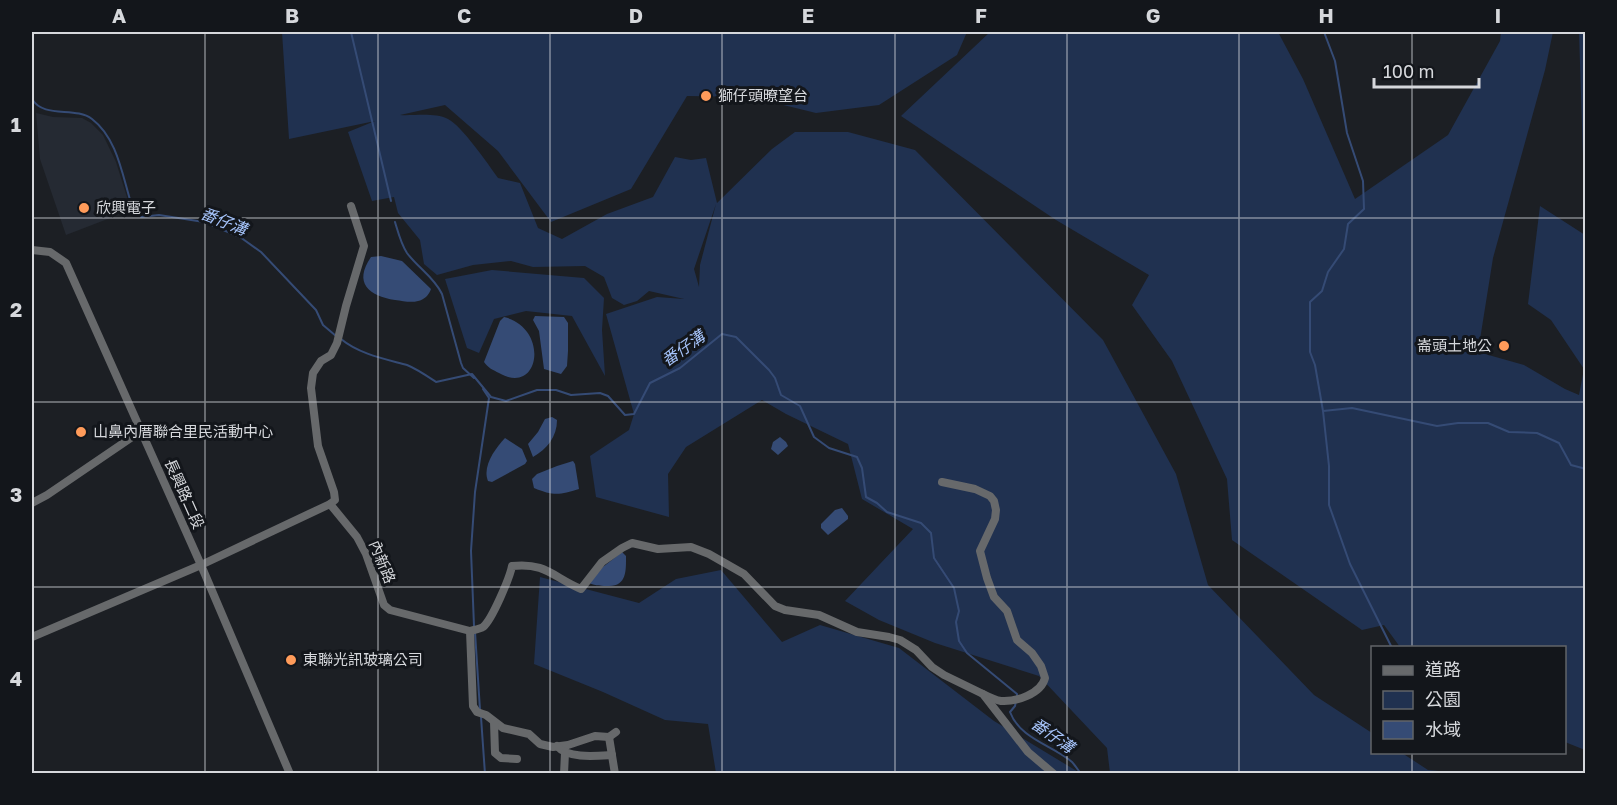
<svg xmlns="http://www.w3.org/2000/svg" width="1617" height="805" font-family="'Golos Text','Noto Sans TC',sans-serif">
<rect width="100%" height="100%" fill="#1c1f24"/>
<polygon fill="#252a33" points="36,113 53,117 82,118 91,123 103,135 116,162 131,210 66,235 40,159"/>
<g fill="#203150" fill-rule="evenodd">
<path d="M282,32H967L957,55L879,105L816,113L751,97L687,96L631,189L551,222L498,151L445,105L400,115C414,116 434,112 448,119C462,126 488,164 498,178L520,183L538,228L562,239L607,214L653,197L675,157L691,160L706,158L717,203L772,149L795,132H848L915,150L1103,340L1176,474L1208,585L1314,695L1372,733V752L1402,753L1428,770L1461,773H1110L1107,748L1039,676L935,643L879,620L845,601L913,529L862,499L848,444L786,414L762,400L686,447L668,474L669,517L596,497L590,456L629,430L634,414L606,314L657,297L684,299L649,291L637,301L624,305L612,298L604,277L585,266L533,267L511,261L473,265L437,275L424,264L420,240L398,213L394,197L372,201L348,132L375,121L289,139ZM716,204L700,265L699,287L694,269Z"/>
<polygon points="990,32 1278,32 1303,79 1355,199 1448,135 1500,41 1501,32 1553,32 1545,70 1493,258 1478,352 1524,365 1565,389 1579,395 1584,369 1551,320 1528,304 1540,206 1585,235 1585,750 1565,742 1564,648 1400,647 1384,625 1362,630 1232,540 1227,479 1172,361 1132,305 1149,275 1056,220 901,116"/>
<polygon points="1579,32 1586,32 1584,188"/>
<polygon points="492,270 584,278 604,298 602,330 605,376 572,316 526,311 494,319 479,353 467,348 445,279"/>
<polygon points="721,570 782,642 820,625 899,648 994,721 1080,773 716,773 708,724 665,720 603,692 534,664 540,577 639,603 676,579"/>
</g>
<g fill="#354b75">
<path d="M381,256L402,261L431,289C429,295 424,300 418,301C411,303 403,301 395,300C369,296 353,283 371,257Z"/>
<polygon points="535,316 564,317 568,323 568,351 567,366 561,374 544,369 539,331 533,320"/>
<path d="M504,317C550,328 540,397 499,373C493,370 488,368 484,362L500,321Z"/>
<path d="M552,417L557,420C557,437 547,449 533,457L528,444L538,432L545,419Z"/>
<polygon points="780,437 786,442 788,446 778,455 771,449 773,442"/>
<path d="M505,438L522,449L527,461L525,464L492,482L488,481C482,466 495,449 505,438Z"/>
<path d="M573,461L575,464L579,489C560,495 553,496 534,488L532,479L537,474L557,466Z"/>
<polygon points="842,508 848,516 848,519 828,535 821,528 821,524 835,510"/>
<path d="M622,552L626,556C626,570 627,586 609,586C602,586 596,586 589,583L603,567Z"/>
</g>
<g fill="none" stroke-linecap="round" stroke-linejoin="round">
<g stroke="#354b75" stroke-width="2">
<polyline points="351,32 391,201"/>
<polyline points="1324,32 1335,61 1347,133 1363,181 1364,209 1348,224 1344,249 1328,272 1322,291 1310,302 1310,352 1315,365 1323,411 1329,466 1329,505 1350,564 1392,648"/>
<path d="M32,99C44,119 75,106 92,119C117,138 122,174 131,203"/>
<polyline points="141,217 159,215 204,222 240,237 261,252 316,310 323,325 336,336"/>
<path d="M395,222C398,232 401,244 407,253C418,268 434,277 442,294L461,363L463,368L474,378"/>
<path d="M341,339C359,354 385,359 407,365C417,369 427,376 436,382L472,374L491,397L506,401L537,390H556L571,395L600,393L608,396L625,415L634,414L650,383L680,368L722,334L736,337L769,370L775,378L781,395L800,406L814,437L829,448L857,457L862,468L866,497L877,503L887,512L921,523L931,533L934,558L954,588L957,602L959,611L956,622L959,641L967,653L1017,694V696"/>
<polyline points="1323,411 1352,408 1437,426 1458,423 1488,423 1509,432 1537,433 1559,443 1571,465 1586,469"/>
<polyline points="474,626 471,551 475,492 489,398 483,389"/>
<polyline points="475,632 480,710"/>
<path d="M1016,701L1015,706L1010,712C1020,739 1052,745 1072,762C1075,765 1078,770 1081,774"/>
<polyline points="481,717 485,774"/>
</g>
<g stroke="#67696b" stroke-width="8">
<polyline points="32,250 50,252 66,263 201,565 290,774"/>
<path d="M942,482L975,489L990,496L994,501L996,510L995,519L980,551L987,578L994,597L1007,611L1017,640L1032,653L1041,666L1045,678C1041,694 1016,702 1001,701C995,700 989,697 983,694"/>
<polyline points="32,503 47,495 141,431"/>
<polyline points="330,504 335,500 334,492 318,446 311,388 313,373 321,361 331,355 337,343 346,306 364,246 351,206"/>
<path d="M470,631C473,630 480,629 483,627C492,620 510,577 512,566C546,562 554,578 581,589L602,562L622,548L632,543L658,549L691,547L709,554L744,574L775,606L785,610L819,615L857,632L889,637L900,640L916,650L932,667L944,675L983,694L1028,752L1054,774"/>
<polyline points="32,637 201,565 330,504 357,537 366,554 384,605 390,610 470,631 473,706 477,712 486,715 503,728 529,734 540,744 553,747 568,745 595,736 609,737 616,732"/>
<polyline points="494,722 495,753 501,758 517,759"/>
<polyline points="609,737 615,774"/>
<path d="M557,746C568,759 596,756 612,755"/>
<polyline points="564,774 565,753"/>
</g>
</g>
<path fill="none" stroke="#d6d8dc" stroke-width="1.5" stroke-opacity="0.55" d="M205,32V774M378,32V774M550,32V774M722,32V774M895,32V774M1067,32V774M1239,32V774M1412,32V648M32,218H1586M32,402H1586M32,587H1586M1412,752V774"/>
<g fill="#ff9b5a" stroke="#13161b" stroke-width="2">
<circle cx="706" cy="96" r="6"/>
<circle cx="84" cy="208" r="6"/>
<circle cx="1504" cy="346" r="6"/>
<circle cx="81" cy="432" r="6"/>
<circle cx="291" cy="660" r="6"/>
</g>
<g text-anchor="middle" stroke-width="6" stroke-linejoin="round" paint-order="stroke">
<g font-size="15" fill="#d6d8dc" stroke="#13161b" text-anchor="start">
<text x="718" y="101">獅仔頭暸望台</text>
<text x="96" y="213">欣興電子</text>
<text x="1492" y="351" text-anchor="end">崙頭土地公</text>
<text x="93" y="437">山鼻內厝聯合里民活動中心</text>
<text x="303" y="665">東聯光訊玻璃公司</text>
</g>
<g font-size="15" fill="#d6d8dc" stroke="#13161b">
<text transform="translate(184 494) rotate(66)" y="5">長興路二段</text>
<text transform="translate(382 562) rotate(68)" y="5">內新路</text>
</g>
<g font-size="16" font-style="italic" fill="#a5c3fa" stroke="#13161b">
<text transform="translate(224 221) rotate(22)" y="6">番仔溝</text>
<text transform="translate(683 348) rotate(-35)" y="6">番仔溝</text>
<text transform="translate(1053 735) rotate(35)" y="6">番仔溝</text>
</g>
</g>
<rect width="1617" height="805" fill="none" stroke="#13161b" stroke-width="66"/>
<rect x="1371" y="646" width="195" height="108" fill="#13161b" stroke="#616468" stroke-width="1.5"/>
<rect x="1383" y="666" width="30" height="9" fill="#67696b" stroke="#616468" stroke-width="1.5"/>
<text x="1425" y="676" font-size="18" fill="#d6d8dc">道路</text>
<rect x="1383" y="691" width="30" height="18" fill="#203150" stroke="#616468" stroke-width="1.5"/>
<text x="1425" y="706" font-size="18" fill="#d6d8dc">公園</text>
<rect x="1383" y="721" width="30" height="18" fill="#354b75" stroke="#616468" stroke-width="1.5"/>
<text x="1425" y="736" font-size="18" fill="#d6d8dc">水域</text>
<path d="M1374 78v9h105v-9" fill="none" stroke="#d6d8dc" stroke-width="3"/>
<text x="1383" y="78" font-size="18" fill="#d6d8dc" stroke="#13161b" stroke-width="4.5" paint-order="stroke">100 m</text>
<rect x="33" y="33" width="1551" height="739" fill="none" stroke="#d6d8dc" stroke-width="2"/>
<g font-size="20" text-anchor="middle" font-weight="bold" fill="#d6d8dc">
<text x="119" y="23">A</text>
<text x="292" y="23">B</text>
<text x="464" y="23">C</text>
<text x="636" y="23">D</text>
<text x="808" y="23">E</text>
<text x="981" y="23">F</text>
<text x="1153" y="23">G</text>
<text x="1326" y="23">H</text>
<text x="1498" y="23">I</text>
<text x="16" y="132">1</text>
<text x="16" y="317">2</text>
<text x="16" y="502">3</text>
<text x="16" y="686">4</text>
</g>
</svg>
